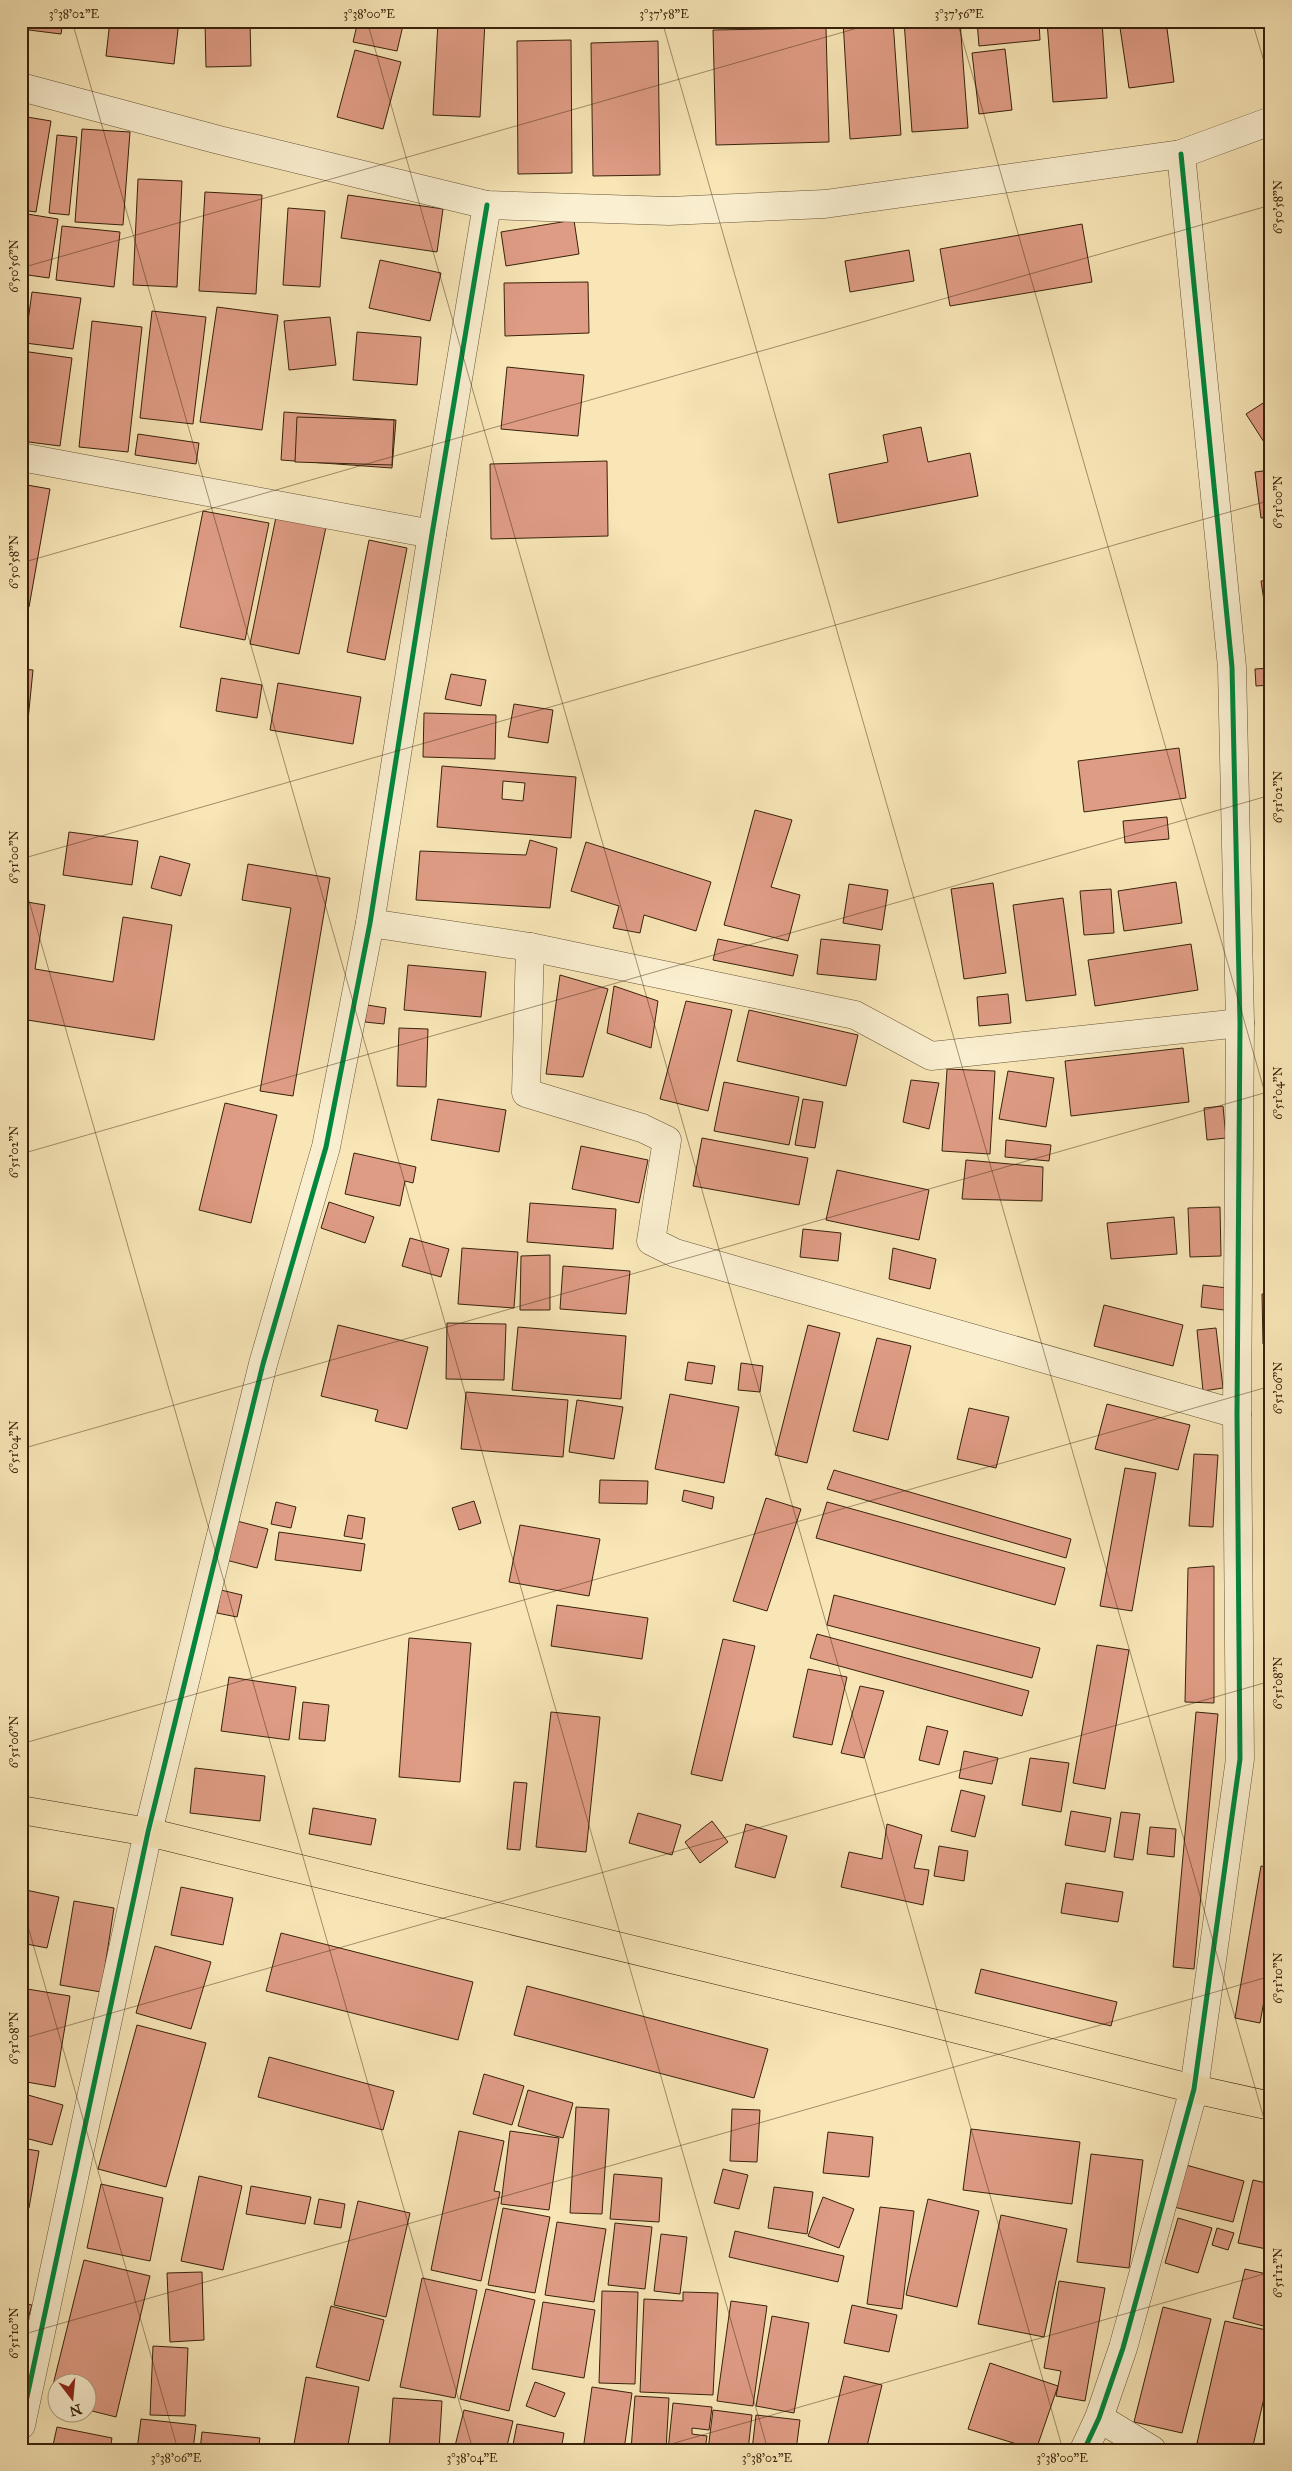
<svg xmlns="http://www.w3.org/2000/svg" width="1292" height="2471" font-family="'IM FELL Great Primer',serif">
<rect width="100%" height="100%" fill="#f8e6b7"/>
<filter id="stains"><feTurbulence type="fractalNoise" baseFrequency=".004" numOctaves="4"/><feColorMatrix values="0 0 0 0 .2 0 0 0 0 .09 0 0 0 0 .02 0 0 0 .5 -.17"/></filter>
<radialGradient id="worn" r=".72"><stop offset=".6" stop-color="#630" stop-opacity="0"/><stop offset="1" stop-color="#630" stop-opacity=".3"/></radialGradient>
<g fill="#df9c85" stroke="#38220a" fill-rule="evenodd">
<polygon points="21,21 63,21 61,34 21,29"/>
<polygon points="110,21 179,21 174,64 106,56"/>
<polygon points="205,21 250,21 251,66 206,67"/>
<polygon points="358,21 404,21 397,51 353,42"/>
<polygon points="438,21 485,21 480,117 433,115"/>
<polygon points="843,21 893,21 901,135 850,139"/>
<polygon points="904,21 960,21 968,128 912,132"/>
<polygon points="977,21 1039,21 1040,40 979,46"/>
<polygon points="1047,21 1102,21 1107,98 1053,102"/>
<polygon points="1119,21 1166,21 1174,82 1129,88"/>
<polygon points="826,28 829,142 716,145 713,30"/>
<polygon points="571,40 572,173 518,174 517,41"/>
<polygon points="658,41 660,175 593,176 591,43"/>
<polygon points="1005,49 1012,110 979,114 972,53"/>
<polygon points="355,50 401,62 383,129 337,117"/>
<polygon points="21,116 51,121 36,212 21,210"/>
<polygon points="82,129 130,132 123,225 75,222"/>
<polygon points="57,135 77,137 69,215 49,213"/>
<polygon points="138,179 182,181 177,287 133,285"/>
<polygon points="205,192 262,195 256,294 199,291"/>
<polygon points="348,195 443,209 437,252 341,238"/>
<polygon points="288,208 325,211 320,287 283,285"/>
<polygon points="21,213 58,219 49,278 21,274"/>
<polygon points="574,220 579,254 506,266 501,232"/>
<polygon points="1082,224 1092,282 950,306 940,249"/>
<polygon points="62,226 120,232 114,287 56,280"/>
<polygon points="909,250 914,281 850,292 845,261"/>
<polygon points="380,260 441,273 430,321 369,308"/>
<polygon points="588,282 589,333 505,336 504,283"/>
<polygon points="32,292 81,298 73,349 25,343"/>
<polygon points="217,307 278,315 262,430 200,422"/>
<polygon points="152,311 206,317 193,424 140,418"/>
<polygon points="330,317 336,365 289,370 284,321"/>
<polygon points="92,321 142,327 128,452 79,447"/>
<polygon points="357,332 421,337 417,385 353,380"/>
<polygon points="22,351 72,358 60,446 21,441"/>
<polygon points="507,367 584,375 578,436 501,429"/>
<polygon points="1271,398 1271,453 1246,414"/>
<polygon points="284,412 396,420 392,468 281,460"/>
<polygon points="297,417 394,420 392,465 295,462"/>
<polygon points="921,427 928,462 970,453 978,496 838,523 829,474 888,462 883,435"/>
<polygon points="138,434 199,443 196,464 135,455"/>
<polygon points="607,461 608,536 491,539 490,464"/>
<polygon points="1271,470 1271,517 1261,518 1255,472"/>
<polygon points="21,484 50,489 29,607 21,606"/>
<polygon points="203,511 269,523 245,640 180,627"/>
<polygon points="276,517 326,527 299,654 250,644"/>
<polygon points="369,540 407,548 385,660 347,652"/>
<polygon points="1271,580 1271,613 1266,614 1261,581"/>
<polygon points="1271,668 1271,685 1256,686 1255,669"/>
<polygon points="21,669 33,670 25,750 21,749"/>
<polygon points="451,674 486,680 481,706 445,699"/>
<polygon points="221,678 262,685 257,718 216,711"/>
<polygon points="278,683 361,697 353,744 270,730"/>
<polygon points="514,704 553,710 548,743 508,737"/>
<polygon points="424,713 496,715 495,759 423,757"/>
<polygon points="1179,748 1186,798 1084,812 1078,761"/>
<path d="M442,766L576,777L571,838L437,827ZM503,781L525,783L523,801L502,799Z"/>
<polygon points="755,810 792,820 771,887 800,895 788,941 724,925"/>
<polygon points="1167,817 1169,839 1125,843 1123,821"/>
<polygon points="69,832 138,841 132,885 63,875"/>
<polygon points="530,840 557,848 550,908 416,900 420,851 526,855"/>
<polygon points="586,842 711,882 696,931 644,915 640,933 613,928 619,906 571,891"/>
<polygon points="160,856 190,864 181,896 151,888"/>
<polygon points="248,864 330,878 293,1096 260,1091 291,908 242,900"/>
<polygon points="1176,882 1182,923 1124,931 1118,891"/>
<polygon points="993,883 1006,973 964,979 951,889"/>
<polygon points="849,884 888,890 882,930 843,923"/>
<polygon points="1111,889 1114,933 1084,935 1080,891"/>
<polygon points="1063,898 1076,995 1026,1001 1013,905"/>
<polygon points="21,901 45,905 35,969 113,982 123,917 172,925 154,1040 21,1019"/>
<polygon points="718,939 798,955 793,976 713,960"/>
<polygon points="821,939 880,945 876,980 817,974"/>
<polygon points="1191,944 1198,990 1095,1006 1088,960"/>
<polygon points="408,965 486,972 481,1017 404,1010"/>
<polygon points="560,975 608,989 583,1077 546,1074"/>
<polygon points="614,986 658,1001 651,1048 607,1033"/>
<polygon points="1008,994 1011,1023 979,1026 977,997"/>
<polygon points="686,1001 732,1010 708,1111 660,1099"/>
<polygon points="367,1005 386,1008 384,1024 365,1022"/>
<polygon points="749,1010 858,1035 846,1086 737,1061"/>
<polygon points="399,1028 428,1029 426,1087 397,1086"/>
<polygon points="1183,1048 1189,1102 1071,1116 1065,1061"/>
<polygon points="947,1069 995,1071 990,1154 942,1151"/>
<polygon points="1008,1071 1054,1078 1046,1127 999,1119"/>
<polygon points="911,1080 939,1083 929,1129 903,1122"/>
<polygon points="724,1082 799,1097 789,1145 714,1131"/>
<polygon points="438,1099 506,1110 499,1152 431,1140"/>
<polygon points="803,1099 823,1102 815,1148 795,1145"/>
<polygon points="225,1103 277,1115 251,1223 199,1210"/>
<polygon points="1223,1106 1226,1138 1207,1140 1204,1108"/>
<polygon points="702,1138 808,1158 799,1205 693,1186"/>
<polygon points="1006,1140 1051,1145 1049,1161 1005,1157"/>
<polygon points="581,1146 648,1160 639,1203 572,1189"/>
<polygon points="354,1153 416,1167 413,1183 405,1181 400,1206 345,1194"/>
<polygon points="966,1160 1043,1167 1042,1201 962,1199"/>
<polygon points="837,1170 929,1190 919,1240 826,1220"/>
<polygon points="329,1202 374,1217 365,1243 321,1228"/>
<polygon points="530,1203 616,1209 613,1249 527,1242"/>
<polygon points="1220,1207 1221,1256 1190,1257 1188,1208"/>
<polygon points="1174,1217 1177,1254 1111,1259 1107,1223"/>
<polygon points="803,1229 841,1233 838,1261 800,1257"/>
<polygon points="410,1238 449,1249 441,1277 402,1266"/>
<polygon points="462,1248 518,1252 514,1308 458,1304"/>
<polygon points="893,1248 936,1259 930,1289 889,1279"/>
<polygon points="550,1255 550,1310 520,1310 521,1256"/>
<polygon points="563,1266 630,1271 626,1314 560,1309"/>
<polygon points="1203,1285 1227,1288 1224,1310 1201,1307"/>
<polygon points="1271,1293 1271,1343 1263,1344 1262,1294"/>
<polygon points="1104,1305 1183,1325 1173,1366 1094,1346"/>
<polygon points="447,1323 506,1324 504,1380 446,1379"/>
<polygon points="338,1325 428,1347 407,1429 375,1421 378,1410 321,1396"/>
<polygon points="808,1325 840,1333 807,1463 775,1455"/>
<polygon points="518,1327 626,1336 621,1399 512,1390"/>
<polygon points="1216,1328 1223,1388 1203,1391 1197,1330"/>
<polygon points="877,1338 911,1346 888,1440 853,1431"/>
<polygon points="688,1362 715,1366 712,1384 685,1380"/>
<polygon points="741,1363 763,1366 760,1392 738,1390"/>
<polygon points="466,1392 568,1400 563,1457 461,1449"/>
<polygon points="670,1394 739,1407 724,1483 655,1469"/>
<polygon points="577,1400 623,1407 614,1459 569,1452"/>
<polygon points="1107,1404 1190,1425 1178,1470 1095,1449"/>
<polygon points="969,1408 1009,1417 996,1468 957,1459"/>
<polygon points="1194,1454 1218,1455 1213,1527 1189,1526"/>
<polygon points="1125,1468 1156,1473 1132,1611 1100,1606"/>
<polygon points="834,1470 1071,1539 1066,1558 827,1489"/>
<polygon points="600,1480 648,1481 647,1504 599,1503"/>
<polygon points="684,1490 714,1497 712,1509 682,1501"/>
<polygon points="766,1498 801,1509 767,1611 733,1601"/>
<polygon points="474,1501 481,1523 459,1530 452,1508"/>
<polygon points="276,1502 296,1507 291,1528 271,1524"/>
<polygon points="827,1502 1065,1568 1055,1605 816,1538"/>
<polygon points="348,1515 365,1518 362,1539 344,1536"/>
<polygon points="233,1520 268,1529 257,1568 222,1559"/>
<polygon points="520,1525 600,1539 589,1596 509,1582"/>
<polygon points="279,1532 365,1544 361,1571 275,1560"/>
<polygon points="1214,1566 1214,1703 1185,1702 1188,1568"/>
<polygon points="221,1590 242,1595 237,1617 217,1613"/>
<polygon points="834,1595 1040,1648 1032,1678 827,1625"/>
<polygon points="557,1605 648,1618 642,1659 551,1646"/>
<polygon points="817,1634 1029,1691 1022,1716 810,1658"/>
<polygon points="409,1638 471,1643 460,1782 399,1777"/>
<polygon points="723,1639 755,1646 722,1781 691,1774"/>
<polygon points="1097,1645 1129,1650 1105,1789 1073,1783"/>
<polygon points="808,1669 847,1677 832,1745 793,1737"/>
<polygon points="229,1677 296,1687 289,1740 221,1731"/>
<polygon points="860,1686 884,1691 864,1758 841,1753"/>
<polygon points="303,1702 329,1705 325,1741 299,1739"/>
<polygon points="551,1712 600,1717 586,1852 536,1847"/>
<polygon points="1196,1712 1218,1714 1194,1969 1173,1967"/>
<polygon points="927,1726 948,1731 939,1765 919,1760"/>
<polygon points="964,1751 998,1758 992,1784 959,1778"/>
<polygon points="1030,1758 1069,1763 1061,1812 1022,1805"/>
<polygon points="195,1768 265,1776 260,1821 190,1813"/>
<polygon points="514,1782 527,1783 520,1850 507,1849"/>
<polygon points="961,1790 985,1796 975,1837 951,1831"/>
<polygon points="313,1808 376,1819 371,1845 309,1834"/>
<polygon points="1071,1811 1111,1818 1105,1852 1065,1845"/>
<polygon points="1121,1812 1140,1814 1133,1860 1114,1857"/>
<polygon points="638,1813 681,1825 672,1855 629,1843"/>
<polygon points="712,1821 728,1842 700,1863 685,1842"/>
<polygon points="746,1824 787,1836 775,1878 735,1867"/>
<polygon points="887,1824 922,1835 914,1868 929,1870 923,1905 841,1887 849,1852 882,1859"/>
<polygon points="1150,1827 1176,1829 1174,1857 1147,1854"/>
<polygon points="939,1846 968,1851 964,1881 934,1876"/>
<polygon points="1261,1866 1271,1868 1271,1962 1260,2023 1235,2018"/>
<polygon points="1066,1883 1123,1892 1118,1922 1061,1913"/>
<polygon points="181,1887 233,1898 223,1945 171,1935"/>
<polygon points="21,1889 59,1897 47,1948 21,1943"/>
<polygon points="74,1901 114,1908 101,1992 60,1985"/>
<polygon points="281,1933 473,1982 458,2040 266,1991"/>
<polygon points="155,1946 211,1962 191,2029 136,2013"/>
<polygon points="981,1969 1117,2002 1111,2026 975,1993"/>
<polygon points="527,1986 768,2049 754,2098 514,2035"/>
<polygon points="21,1988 70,1996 55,2087 21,2081"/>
<polygon points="137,2025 206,2043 166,2187 98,2169"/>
<polygon points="269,2057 394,2091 383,2130 258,2097"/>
<polygon points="484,2074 524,2086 512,2125 473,2114"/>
<polygon points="528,2090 573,2103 563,2138 518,2126"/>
<polygon points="21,2093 63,2105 52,2145 21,2137"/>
<polygon points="576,2107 609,2109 602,2214 570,2213"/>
<polygon points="732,2109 760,2110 757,2162 730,2161"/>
<polygon points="971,2129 1080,2142 1072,2204 963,2190"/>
<polygon points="459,2131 504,2141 494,2191 500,2192 481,2281 431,2270"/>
<polygon points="510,2131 559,2138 549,2210 501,2204"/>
<polygon points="828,2132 873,2137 869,2177 823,2173"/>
<polygon points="21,2148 39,2151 29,2208 21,2207"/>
<polygon points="1091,2154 1143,2160 1129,2268 1077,2262"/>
<polygon points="1186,2165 1244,2181 1233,2222 1174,2207"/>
<polygon points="723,2169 748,2175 739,2209 714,2203"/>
<polygon points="614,2174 662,2178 659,2222 610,2219"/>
<polygon points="199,2176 242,2186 223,2270 181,2261"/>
<polygon points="1253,2180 1271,2184 1271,2250 1238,2243"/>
<polygon points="101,2184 163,2198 150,2261 87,2248"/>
<polygon points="251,2186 311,2197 305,2224 246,2214"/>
<polygon points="774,2187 813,2192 807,2234 768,2228"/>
<polygon points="823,2197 854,2209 839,2248 808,2236"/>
<polygon points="319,2199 345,2204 341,2228 314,2224"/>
<polygon points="928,2199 979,2211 957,2307 906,2295"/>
<polygon points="358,2201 410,2213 386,2317 334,2305"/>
<polygon points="880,2207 914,2211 902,2309 867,2304"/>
<polygon points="503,2208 550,2217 535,2293 488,2285"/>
<polygon points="1001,2215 1067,2229 1044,2337 978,2324"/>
<polygon points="1178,2218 1212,2228 1198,2273 1165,2263"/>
<polygon points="557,2222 606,2229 594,2302 545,2295"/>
<polygon points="615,2223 652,2227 645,2289 608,2285"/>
<polygon points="1217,2228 1234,2233 1228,2250 1212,2245"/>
<polygon points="735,2231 844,2256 838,2282 729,2257"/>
<polygon points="661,2234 687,2237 680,2294 654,2291"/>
<polygon points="84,2260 150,2276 116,2417 88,2410 88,2384 58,2384 58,2403 49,2401"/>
<polygon points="1245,2269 1271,2275 1271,2328 1233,2318"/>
<polygon points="202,2272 204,2340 170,2342 167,2273"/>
<polygon points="422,2278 477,2290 455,2398 400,2387"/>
<polygon points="1059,2281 1105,2288 1085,2401 1056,2396 1061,2371 1044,2368"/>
<polygon points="486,2289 535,2300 509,2411 460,2399"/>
<polygon points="602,2291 638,2292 635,2384 599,2383"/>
<polygon points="683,2292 718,2293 713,2395 640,2392 644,2299 683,2301"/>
<polygon points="731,2301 767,2306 753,2406 717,2401"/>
<polygon points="543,2302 595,2310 584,2378 532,2369"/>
<polygon points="21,2303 32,2305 27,2322 21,2321"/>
<polygon points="852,2305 897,2315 889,2352 844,2343"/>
<polygon points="331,2306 384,2320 369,2381 316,2367"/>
<polygon points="1163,2307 1211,2319 1182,2433 1134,2422"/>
<polygon points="772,2316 809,2323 794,2413 756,2406"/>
<polygon points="1225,2321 1271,2331 1271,2368 1252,2450 1226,2450 1197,2443"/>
<polygon points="153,2346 188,2348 185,2416 150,2415"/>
<polygon points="990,2363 1058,2386 1036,2450 968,2429"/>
<polygon points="844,2376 882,2385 866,2450 827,2448"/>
<polygon points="306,2377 359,2387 347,2450 322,2450 294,2444"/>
<polygon points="535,2382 565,2393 555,2417 526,2406"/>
<polygon points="592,2387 632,2393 624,2450 583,2450"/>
<polygon points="635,2396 669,2398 666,2450 631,2450"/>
<polygon points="393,2398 442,2401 439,2450 389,2450"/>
<polygon points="673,2403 712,2407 709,2430 692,2428 692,2434 707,2436 705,2450 668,2450"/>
<polygon points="464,2410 513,2421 506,2450 454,2450"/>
<polygon points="713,2410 752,2415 748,2450 708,2450"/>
<polygon points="1271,2412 1271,2450 1264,2450"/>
<polygon points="756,2415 800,2420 796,2450 752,2450"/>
<polygon points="141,2419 196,2425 193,2450 137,2450"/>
<polygon points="517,2424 564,2433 561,2450 512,2450"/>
<polygon points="57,2427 112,2438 110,2450 52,2450"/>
<polygon points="202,2432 260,2438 258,2450 200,2450"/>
</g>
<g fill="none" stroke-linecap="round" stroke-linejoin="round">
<defs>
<g id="minor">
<polyline points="21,87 219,140 487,205 669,211 825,204 1181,154 1271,121"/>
<polyline points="21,457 432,534"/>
<polyline points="370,923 530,947 855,1015 931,1056 1240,1023"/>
<polyline points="530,947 526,1093 642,1128 667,1140 651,1241 675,1253 1237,1414"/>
<polyline points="1099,2418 1152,2450"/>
<polyline points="21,2425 148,1832 263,1364 326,1147 370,923 432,534 487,205"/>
<polyline points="1084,2450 1099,2418 1123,2348 1194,2089 1240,1759 1237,1414 1240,1023 1232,667 1181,154"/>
</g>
<polyline id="major" points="21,1810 148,1832 893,2013 1194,2089 1271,2106"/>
</defs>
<use href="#minor" stroke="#685335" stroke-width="29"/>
<use href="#major" stroke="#38220a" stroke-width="29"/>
<use href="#minor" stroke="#faefd0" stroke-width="28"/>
<use href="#major" stroke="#f8e6b7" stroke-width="28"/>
<defs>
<g id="cycleway">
<polyline points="21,2425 148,1832 263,1364 326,1147 370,923 432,534 487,205"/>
<polyline points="1084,2450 1099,2418 1123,2348 1194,2089 1240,1759 1237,1414 1240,1023 1232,667 1181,154"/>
</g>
</defs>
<use href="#cycleway" stroke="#faefd0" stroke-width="8"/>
<use href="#cycleway" stroke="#00873e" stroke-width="5"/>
</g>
<path fill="none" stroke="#38220a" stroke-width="1" stroke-opacity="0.45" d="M72,21L768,2450M367,21L1063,2450M662,21L1271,2143M957,21L1271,1114M1252,21L1271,85M21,268L882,21M21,563L1271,205M21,859L1271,500M21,873L473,2450M21,1154L1271,795M21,1449L1271,1091M21,1744L1271,1386M21,1902L178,2450M21,2039L1271,1681M21,2335L1271,1976M650,2450L1271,2272"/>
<rect width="1292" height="2471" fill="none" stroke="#f8e6b7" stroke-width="55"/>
<g transform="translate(72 2398) rotate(164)"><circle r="24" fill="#faefd0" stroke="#ac9d81"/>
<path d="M0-4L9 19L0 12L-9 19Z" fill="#8f2418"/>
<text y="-8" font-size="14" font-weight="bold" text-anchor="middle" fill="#38220a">N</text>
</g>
<rect x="28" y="28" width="1236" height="2416" fill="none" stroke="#38220a" stroke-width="2"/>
<g font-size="12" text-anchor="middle" fill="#38220a">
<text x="74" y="18">3°38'02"E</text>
<text x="369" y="18">3°38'00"E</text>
<text x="664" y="18">3°37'58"E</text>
<text x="959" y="18">3°37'56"E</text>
<text transform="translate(1278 207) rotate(-90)" y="4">6°50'58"N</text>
<text transform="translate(14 266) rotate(-90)" y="4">6°50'56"N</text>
<text transform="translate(1278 502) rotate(-90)" y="4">6°51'00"N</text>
<text transform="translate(14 562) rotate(-90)" y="4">6°50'58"N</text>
<text transform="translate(1278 797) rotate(-90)" y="4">6°51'02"N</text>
<text transform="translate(14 857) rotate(-90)" y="4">6°51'00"N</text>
<text transform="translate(1278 1093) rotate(-90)" y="4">6°51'04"N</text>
<text transform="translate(14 1152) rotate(-90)" y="4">6°51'02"N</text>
<text transform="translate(1278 1388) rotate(-90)" y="4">6°51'06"N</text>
<text transform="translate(14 1447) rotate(-90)" y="4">6°51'04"N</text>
<text transform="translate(1278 1683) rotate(-90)" y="4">6°51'08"N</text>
<text transform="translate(14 1742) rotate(-90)" y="4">6°51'06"N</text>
<text transform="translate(1278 1978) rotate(-90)" y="4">6°51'10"N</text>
<text transform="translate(14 2038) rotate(-90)" y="4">6°51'08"N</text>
<text transform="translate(1278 2273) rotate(-90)" y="4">6°51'12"N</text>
<text transform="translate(14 2333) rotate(-90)" y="4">6°51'10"N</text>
<text x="176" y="2462">3°38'06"E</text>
<text x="472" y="2462">3°38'04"E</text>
<text x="767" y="2462">3°38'02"E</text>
<text x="1062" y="2462">3°38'00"E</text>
</g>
<rect width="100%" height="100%" filter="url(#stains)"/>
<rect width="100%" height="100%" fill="url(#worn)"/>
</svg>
